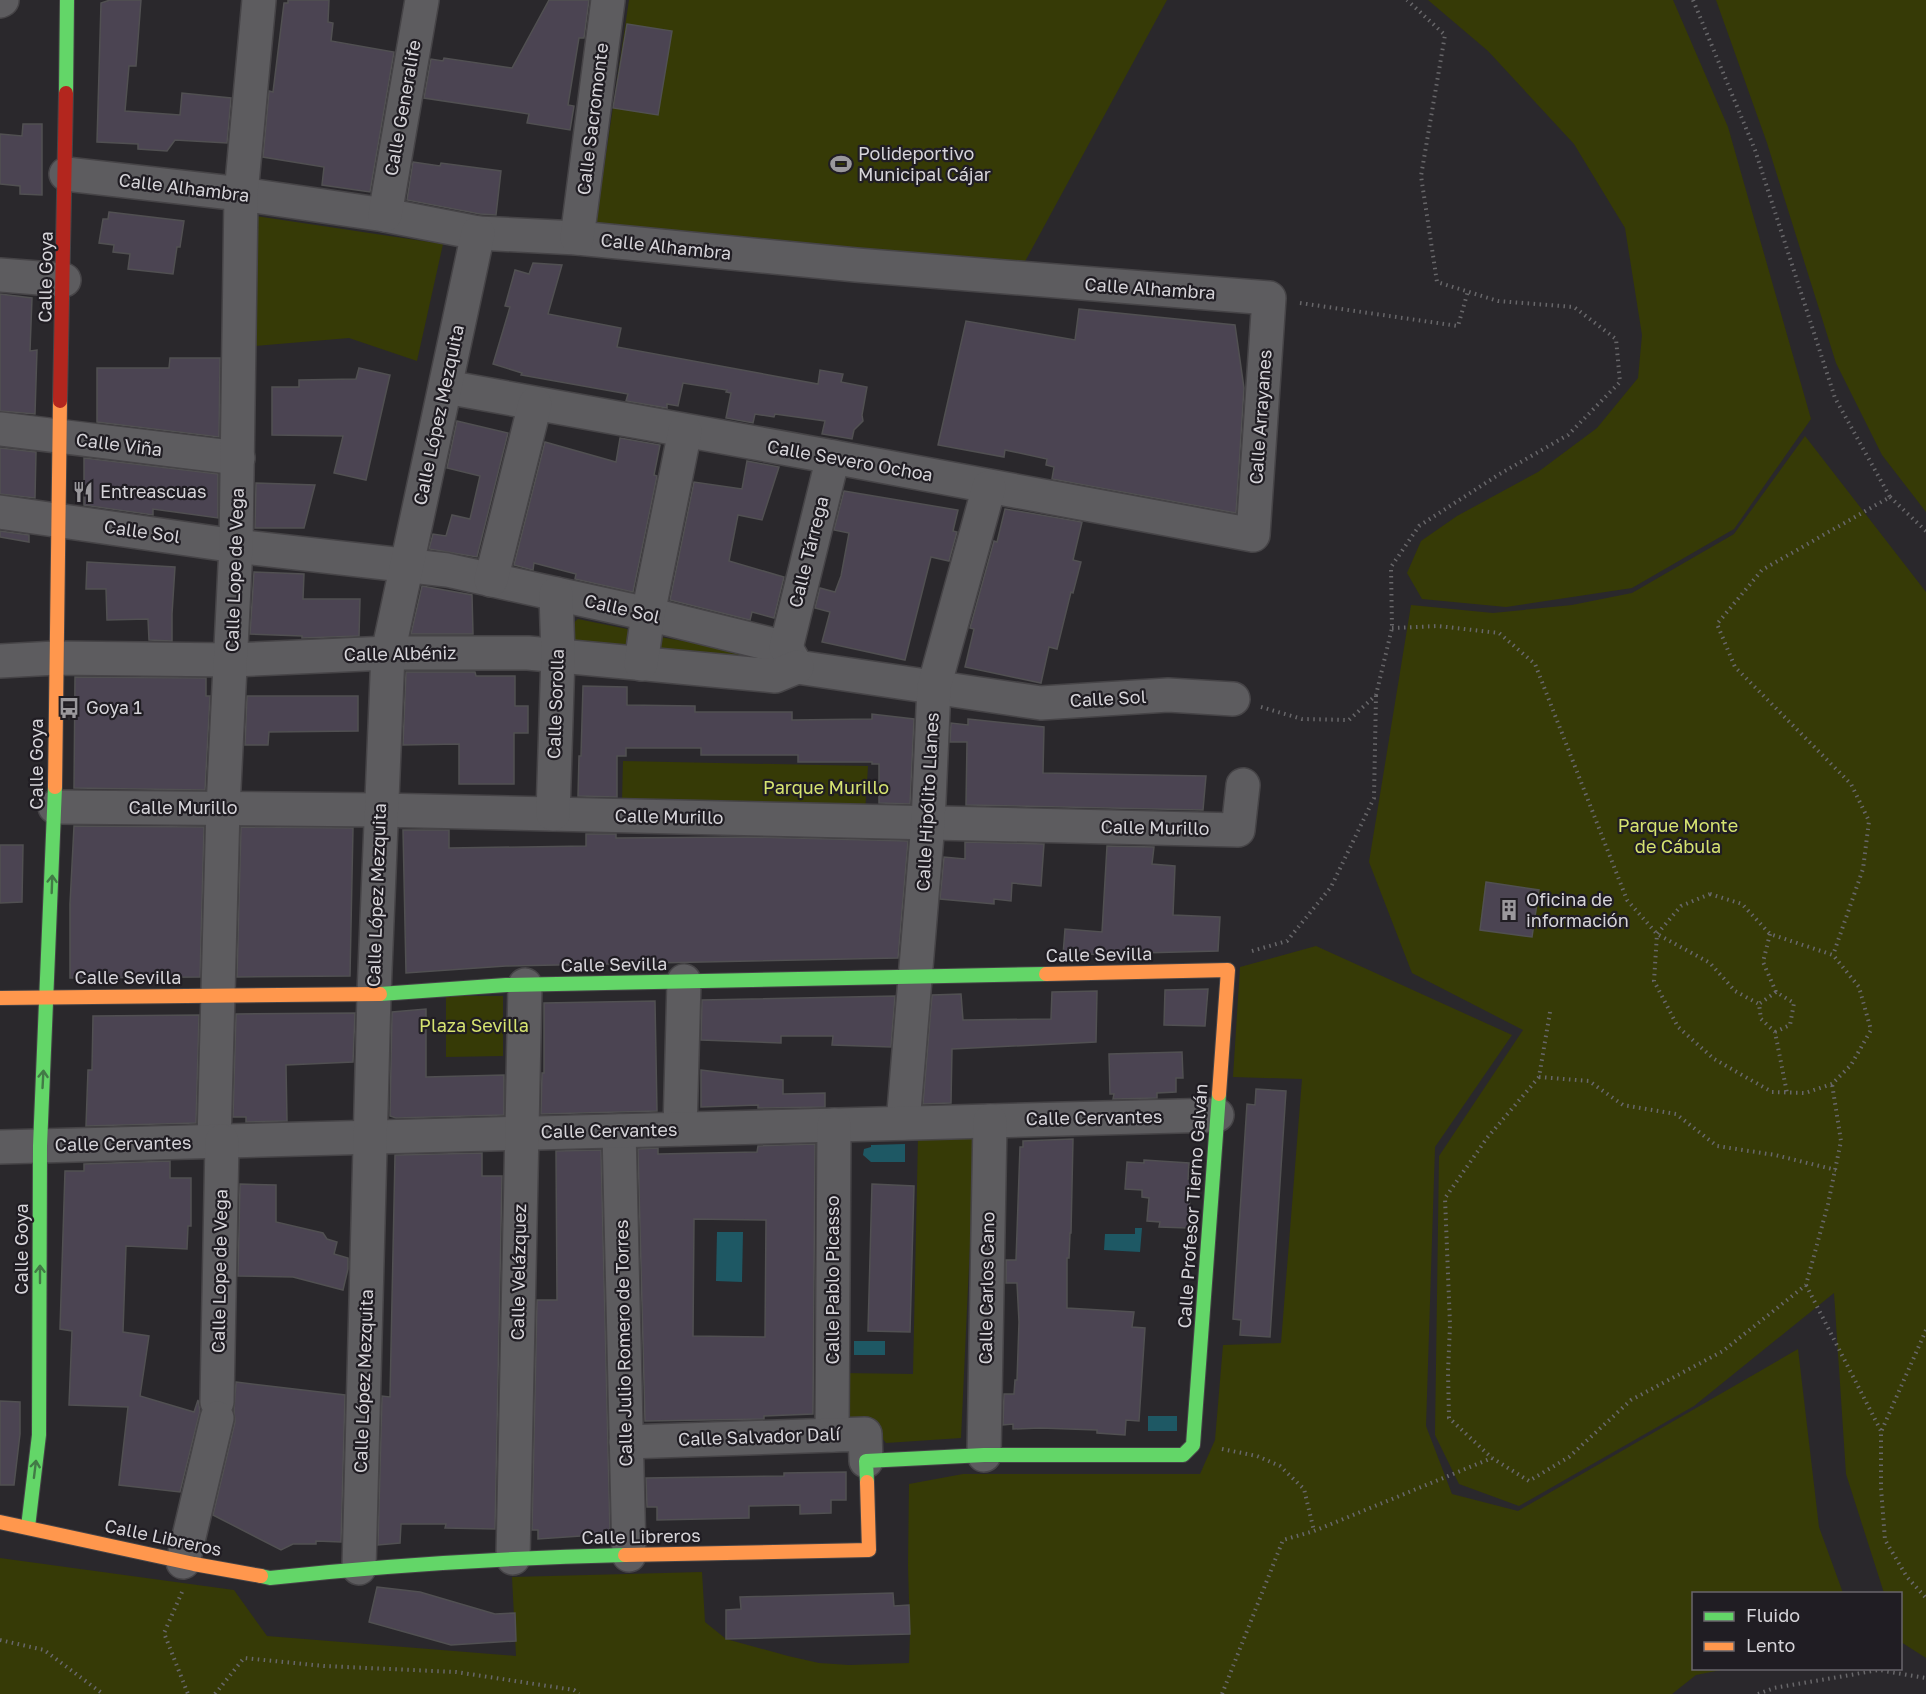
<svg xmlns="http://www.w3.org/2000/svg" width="1926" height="1694" font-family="'Golos Text',sans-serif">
<rect width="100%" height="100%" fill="#2a282c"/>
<g fill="#363a06">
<polygon points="629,0 1167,0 1022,267 604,229 596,221"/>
<polygon points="1428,0 1673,0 1728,127 1811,419 1734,529 1632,588 1506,607 1422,599 1407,573 1421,541 1457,516 1538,472 1597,428 1638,378 1642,335 1625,228 1574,144 1488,51"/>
<polygon points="1716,0 1926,0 1926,512 1882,455 1836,363 1767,143"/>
<polygon points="249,215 443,244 417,361 349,338 255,346"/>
<polygon points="1805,436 1926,592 1926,1658 1901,1642 1900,1594 1884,1593 1846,1474 1834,1293 1694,1406 1519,1506 1459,1484 1435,1435 1439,1156 1523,1030 1412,973 1369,862 1411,605 1493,613 1572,605 1632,593 1734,534"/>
<polygon points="578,619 627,629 632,635 631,644 624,648 570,641 572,624"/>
<polygon points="660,637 764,655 763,664 657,652"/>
<polygon points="623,761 868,766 865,813 622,802"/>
<polygon points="1316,946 1512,1035 1435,1147 1426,1426 1452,1494 1518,1511 1798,1349 1819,1527 1843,1593 1694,1594 1694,1668 1726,1669 1696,1675 1672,1694 0,1694 0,1558 234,1590 267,1636 516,1656 512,1577 702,1572 705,1622 726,1639 788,1656 819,1663 849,1665 909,1663 910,1634 908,1566 909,1484 963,1474 1200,1474 1215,1440 1223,1345 1281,1343 1302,1079 1233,1077 1240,967"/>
<polygon points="446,996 503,996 503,1056 446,1057"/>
<polygon points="918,1136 975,1136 961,1438 886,1443 872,1425 842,1419 840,1373 913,1374"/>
</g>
<g fill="#1e5864">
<polygon points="905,1144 905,1162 871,1162 863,1155 864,1149 871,1147 871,1145"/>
<polygon points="1135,1228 1142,1228 1140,1252 1104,1250 1105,1234 1135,1234"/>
<polygon points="717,1232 743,1232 742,1282 716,1281"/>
<rect x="854" y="1341" width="31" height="14"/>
<rect x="1148" y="1416" width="29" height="15"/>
</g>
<g fill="#4b4452" stroke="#515052" stroke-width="1.5" fill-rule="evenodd">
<polygon points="110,0 141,0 136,66 129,66 125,111 180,115 182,93 231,98 227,143 175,140 167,151 138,149 138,144 97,142 101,3"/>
<polygon points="288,0 329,0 328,22 333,23 331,41 394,52 370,192 322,185 324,167 263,157 269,91 273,92 284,3 288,3"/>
<polygon points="549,0 589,0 584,38 579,38 568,105 574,106 570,130 527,123 529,114 424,98 431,59 443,61 444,58 512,68"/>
<polygon points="627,24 672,31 658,115 613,108"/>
<polygon points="23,124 42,124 42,195 20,194 20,186 0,184 0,134 22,136"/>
<polygon points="413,162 440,166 441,163 501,171 496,215 480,214 407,200"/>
<polygon points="109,212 184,221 180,247 177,247 173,274 128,269 130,254 113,252 114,245 99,243 103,219 108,219"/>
<polygon points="533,263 562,265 548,314 621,328 617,347 818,384 820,370 843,374 841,382 867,387 862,415 863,421 854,430 852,439 822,434 825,421 775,414 774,417 755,414 753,423 726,418 731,393 726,392 727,390 683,383 678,406 667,404 667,408 626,401 628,394 521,375 522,373 493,364 510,307 505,306 515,270 529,274"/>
<polygon points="0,294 32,298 30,351 37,350 35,414 0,411"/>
<polygon points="1079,309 1235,325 1244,388 1236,513 1052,479 1054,467 1046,465 1047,459 1005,450 1004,457 938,445 966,321 1075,340"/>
<polygon points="170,358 220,358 219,437 97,422 97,368 169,368"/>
<polygon points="359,368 390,375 366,480 334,473 343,436 272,435 272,387 299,387 299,380 356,379"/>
<polygon points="457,421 508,433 477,557 429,549 433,534 446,536 452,515 470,519 480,476 447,468"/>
<polygon points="620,438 660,445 654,475 657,476 633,592 575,579 576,574 534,563 533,570 514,565 545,442 616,462"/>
<polygon points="0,448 36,452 35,498 0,494"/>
<polygon points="84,458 218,474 218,518 153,509 153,515 84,505"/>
<polygon points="747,461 779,467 762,520 738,515 729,561 784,577 774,618 752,612 750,620 670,600 694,482 742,489"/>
<polygon points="256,483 315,485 304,528 255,528"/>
<polygon points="844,491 958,510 953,531 957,532 949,561 931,557 905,660 822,642 830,612 815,608 820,588 835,592 841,576 849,533 834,530"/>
<polygon points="1005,509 1082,522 1073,560 1081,562 1073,593 1071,592 1057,649 1049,647 1041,683 965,667 974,629 970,628 994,541 997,542"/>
<polygon points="0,531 29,535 29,542 0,537"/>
<polygon points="87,562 175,567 172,614 172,641 149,640 148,619 107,620 106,589 86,589"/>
<polygon points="254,572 304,574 303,599 360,599 359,636 302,638 302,636 250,634"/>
<polygon points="422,586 472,595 473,634 411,634"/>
<polygon points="406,672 475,672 476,676 515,676 515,706 528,706 528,733 514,733 514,784 459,784 459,744 403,745"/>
<polygon points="75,677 206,678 206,696 210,696 205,790 74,788"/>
<polygon points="583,686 627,687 627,705 695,706 695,712 792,712 792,720 872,719 872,714 914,719 910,804 879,803 879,764 872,764 872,762 798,762 798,755 701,755 701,748 626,748 626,756 617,756 617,797 578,796 579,756 581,756"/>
<polygon points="247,696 358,696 358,731 269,732 268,745 245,745"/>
<polygon points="968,719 1044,727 1043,773 1206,776 1203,810 966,805 967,742 950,742 951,723 968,725"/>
<polygon points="74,826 204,827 200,977 70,978 70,904"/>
<polygon points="241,827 353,828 350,976 237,977"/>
<polygon points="403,830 449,830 449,848 586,846 586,834 616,834 616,838 748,837 908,841 898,958 506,966 406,973"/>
<polygon points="965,842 1044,844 1041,886 1012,883 1011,901 994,899 994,904 940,899 944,857 965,859"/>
<polygon points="0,845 23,845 22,902 0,903"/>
<polygon points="1107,846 1154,847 1152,864 1175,866 1173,915 1220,917 1218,951 1063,955 1065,929 1102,932"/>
<polygon points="1486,882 1539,890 1532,937 1480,930"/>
<polygon points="1208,989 1205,1026 1164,1025 1165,990"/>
<polygon points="1097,991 1096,1042 952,1049 951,1103 923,1104 932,995 961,994 963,1020 1051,1019 1052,992"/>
<polygon points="895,996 891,1047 832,1045 833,1036 781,1036 781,1043 701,1040 702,1000"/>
<polygon points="655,1001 657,1111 541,1114 542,1073 544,1073 544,1003"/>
<polygon points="426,1009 426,1077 504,1075 504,1115 396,1118 390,1116 392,1012"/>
<polygon points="355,1013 353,1062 286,1065 287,1121 246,1122 246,1117 233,1117 236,1014"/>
<polygon points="199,1015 196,1123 86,1126 88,1070 92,1070 93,1016"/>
<polygon points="1182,1052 1183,1078 1176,1078 1176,1092 1157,1093 1157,1098 1113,1099 1114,1094 1110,1094 1109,1054"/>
<polygon points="701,1070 783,1080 783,1094 825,1093 825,1107 758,1108 758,1105 701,1107"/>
<polygon points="1256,1089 1286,1091 1270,1337 1240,1335 1241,1320 1233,1319 1247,1104 1255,1105"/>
<polygon points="1073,1139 1071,1233 1070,1233 1069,1258 1067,1258 1067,1308 1134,1312 1132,1327 1145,1328 1139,1421 1126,1420 1125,1435 1097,1433 1097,1430 1040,1428 1013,1429 1013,1424 1003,1425 1004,1394 1014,1394 1015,1380 1017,1380 1019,1322 1017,1283 1006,1283 1006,1260 1016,1260 1020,1147 1023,1147 1023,1141"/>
<path d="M815,1144L813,1414L764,1416V1419L645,1421L638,1149L658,1148V1154L757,1152L758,1146ZM694,1219L766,1220L765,1337L693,1336Z"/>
<polygon points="601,1150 610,1534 538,1539 538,1530 532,1530 537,1300 557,1300 556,1151"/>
<polygon points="482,1153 482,1176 502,1176 495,1529 445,1528 446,1524 401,1524 400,1543 378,1545 382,1396 390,1397 395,1155"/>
<polygon points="1144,1160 1189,1163 1188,1179 1191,1179 1188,1228 1159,1227 1160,1222 1147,1221 1149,1198 1142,1197 1142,1190 1125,1189 1127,1162 1144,1163"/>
<polygon points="170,1161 170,1178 191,1178 191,1226 188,1226 187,1249 126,1246 123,1332 149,1336 140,1396 194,1412 198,1400 200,1411 180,1492 119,1485 128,1407 69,1405 72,1331 60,1329 65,1171 84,1171 84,1164"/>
<polygon points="240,1184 276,1185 276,1222 323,1233 327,1239 337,1242 334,1254 348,1258 348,1269 343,1290 293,1277 238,1276"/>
<polygon points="872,1184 914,1186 910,1332 868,1331"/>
<polygon points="236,1382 345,1395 341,1542 316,1541 316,1544 293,1544 281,1550 213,1515 235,1422 234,1410"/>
<polygon points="0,1401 20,1402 20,1434 14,1485 0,1485"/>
<polygon points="846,1472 846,1500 831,1500 831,1513 800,1514 800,1505 749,1506 749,1518 657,1520 657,1507 647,1507 646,1478 784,1476 784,1473"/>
<polygon points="377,1587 420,1592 495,1614 515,1613 516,1641 451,1645 369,1622"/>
<polygon points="893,1593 894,1606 909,1605 910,1634 726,1639 726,1610 741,1609 740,1597"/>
</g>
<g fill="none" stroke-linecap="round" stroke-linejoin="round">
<defs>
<g id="street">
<polyline points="0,1 2,0"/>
<polyline points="66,174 241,194 385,215 478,233 577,238 856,265 1269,298 1253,535 833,457 446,387"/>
<polyline points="385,215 422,0"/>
<polyline points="577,238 608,0"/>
<polyline points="0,275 64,280"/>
<polyline points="0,429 238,458"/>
<polyline points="0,512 236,546 447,570 648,614 786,648 797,667 1041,703 1168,695 1233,699"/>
<polyline points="491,580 535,404"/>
<polyline points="786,648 833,457"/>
<polyline points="0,661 56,658 232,660 388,653 528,653 775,676 797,667"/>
<polyline points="641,664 648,614 685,431"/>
<polyline points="55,807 380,810 1238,830 1243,785"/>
<polyline points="553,814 558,656 556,594"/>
<polyline points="903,1123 928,823 934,687 989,487"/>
<polyline points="680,1129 684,981"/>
<polyline points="619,1131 629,1555"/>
<polyline points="214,1141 223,808 236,546 241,194 259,0"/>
<polyline points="0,1147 1217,1115"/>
<polyline points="217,1402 222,1141"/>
<polyline points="832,1435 834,1125"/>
<polyline points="626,1442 865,1434 866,1461"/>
<polyline points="984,1455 990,1121"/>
<polyline points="513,1558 525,985"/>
<polyline points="183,1562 217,1418"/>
<polyline points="359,1568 374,994 388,653 478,233"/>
</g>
<g id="fast">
<polyline points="66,93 67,0"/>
<polyline points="380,994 506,985 1046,974"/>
<polyline points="867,1482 866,1461 984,1455 1183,1455 1193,1445 1219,1094"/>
<polyline points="28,1527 39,1435 40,1146 55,787"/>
<path d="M261,1576L270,1578C388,1565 506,1558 625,1555"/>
</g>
<g id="slow">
<polyline points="55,787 60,401"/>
<polyline points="1046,974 1228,970 1219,1094"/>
<polyline points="0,998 380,994"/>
<polyline points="0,1522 194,1564 261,1576"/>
<polyline points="625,1555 869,1550 867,1482"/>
</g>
<polyline id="jam" points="60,401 66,93"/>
</defs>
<use href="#street" stroke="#464447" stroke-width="36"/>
<use href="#fast" stroke="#464447" stroke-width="16"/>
<use href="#slow" stroke="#464447" stroke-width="16"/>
<use href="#jam" stroke="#464447" stroke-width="16"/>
<g stroke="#68676a" stroke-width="4" stroke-dasharray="1.5 4.5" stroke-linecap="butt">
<polyline points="1693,0 1755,150 1835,398 1890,497 1762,570 1717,624 1735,667 1851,784 1869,821 1863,869 1833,955"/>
<polyline points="1300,303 1458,326 1468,291"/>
<polyline points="1890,497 1926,531"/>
<polyline points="1392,628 1438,626 1499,633 1535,664 1627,900 1657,934 1710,963 1735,991 1759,1004"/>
<polyline points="1261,707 1302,719 1349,720 1376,695 1392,628 1391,567 1419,526 1498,475 1568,435 1620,382 1616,339 1574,307 1498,301 1437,282 1421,176 1445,35 1407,0"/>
<polygon points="1710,894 1742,904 1770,934 1833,955 1859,987 1871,1030 1851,1065 1832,1084 1805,1093 1772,1092 1714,1059 1678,1027 1654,981 1657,934 1681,906"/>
<polyline points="1770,934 1763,962 1776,992"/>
<polyline points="1252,951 1287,941 1331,887 1374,798 1376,695"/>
<polyline points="1550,1012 1539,1077 1487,1138 1445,1198 1450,1325 1448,1372 1449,1418 1492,1458 1529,1481 1569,1457 1631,1400 1723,1351 1806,1285 1828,1204 1841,1141 1832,1084"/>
<polyline points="1775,1032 1790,1025 1794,1003 1776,992 1759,1004 1761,1019 1775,1032 1787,1093"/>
<polyline points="1539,1077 1589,1081 1623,1105 1676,1114 1717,1146 1775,1155 1836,1170"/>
<polyline points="1806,1285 1881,1431"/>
<polyline points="1926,1330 1881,1432 1881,1488 1885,1540 1907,1577 1926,1598"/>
<polyline points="1222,1449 1257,1456 1280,1466 1304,1489 1314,1531"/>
<polyline points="182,1592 164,1633 188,1694"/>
<polyline points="0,1640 44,1650 103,1694"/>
<polyline points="215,1694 244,1658 324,1666 456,1672 574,1690 579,1694"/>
<polyline points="1222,1694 1283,1540 1314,1531 1492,1458"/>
<polyline points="1758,1694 1774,1688 1879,1670 1926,1678"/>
</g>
<use href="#street" stroke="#5d5c5f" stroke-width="33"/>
<use href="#fast" stroke="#63d668" stroke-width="14"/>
<use href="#slow" stroke="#ff974d" stroke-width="14"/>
<use href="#jam" stroke="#b3261e" stroke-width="14"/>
</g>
<defs><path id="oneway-shaft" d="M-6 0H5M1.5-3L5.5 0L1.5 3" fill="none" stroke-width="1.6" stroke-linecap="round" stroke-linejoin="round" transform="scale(1.5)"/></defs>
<g stroke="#427a46">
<use href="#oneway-shaft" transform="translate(52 884) rotate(-88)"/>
<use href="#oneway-shaft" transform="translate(43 1079) rotate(-87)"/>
<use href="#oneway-shaft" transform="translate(40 1274) rotate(-90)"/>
<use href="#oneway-shaft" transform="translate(35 1469) rotate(-83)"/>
</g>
<defs>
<symbol id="stadium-bare" viewBox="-9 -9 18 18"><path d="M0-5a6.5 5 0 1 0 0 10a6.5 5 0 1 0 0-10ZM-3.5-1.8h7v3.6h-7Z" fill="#9a989c" stroke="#201d23" stroke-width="2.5" paint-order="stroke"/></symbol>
<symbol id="restaurant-bare" viewBox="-9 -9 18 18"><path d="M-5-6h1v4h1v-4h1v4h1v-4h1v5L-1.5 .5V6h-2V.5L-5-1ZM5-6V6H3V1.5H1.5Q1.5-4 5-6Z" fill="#9a989c" stroke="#201d23" stroke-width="2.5" paint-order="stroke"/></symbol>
<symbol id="bus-bare" viewBox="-9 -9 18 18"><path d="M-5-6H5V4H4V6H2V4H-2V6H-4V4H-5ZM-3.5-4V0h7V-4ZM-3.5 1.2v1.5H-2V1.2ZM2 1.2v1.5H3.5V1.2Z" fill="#9a989c" stroke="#201d23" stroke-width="2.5" paint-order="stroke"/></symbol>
<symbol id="building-bare" viewBox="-9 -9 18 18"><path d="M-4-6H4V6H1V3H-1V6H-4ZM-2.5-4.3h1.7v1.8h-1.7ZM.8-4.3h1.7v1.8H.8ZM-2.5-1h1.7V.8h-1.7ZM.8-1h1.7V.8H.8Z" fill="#9a989c" stroke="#201d23" stroke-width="2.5" paint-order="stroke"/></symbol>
</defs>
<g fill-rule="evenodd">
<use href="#stadium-bare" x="826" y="149" width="30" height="30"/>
<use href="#restaurant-bare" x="68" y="477" width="30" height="30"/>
<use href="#bus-bare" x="54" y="693" width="30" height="30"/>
<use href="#building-bare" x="1494" y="895" width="30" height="30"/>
</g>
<g text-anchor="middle" stroke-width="4.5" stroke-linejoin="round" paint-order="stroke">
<g font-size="18" fill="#d6d4d9" stroke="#201d23">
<text transform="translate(403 108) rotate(-80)" y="6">Calle Generalife</text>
<text transform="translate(593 119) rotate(-83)" y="6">Calle Sacromonte</text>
<text transform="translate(184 188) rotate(7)" y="6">Calle Alhambra</text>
<text transform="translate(666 247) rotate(6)" y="6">Calle Alhambra</text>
<text transform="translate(46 277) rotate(-89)" y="6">Calle Goya</text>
<text transform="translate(1150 289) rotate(4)" y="6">Calle Alhambra</text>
<text transform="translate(439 415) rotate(-78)" y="6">Calle López Mezquita</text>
<text transform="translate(1261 417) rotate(-86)" y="6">Calle Arrayanes</text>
<text transform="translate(119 445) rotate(7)" y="6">Calle Viña</text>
<text transform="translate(850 461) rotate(10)" y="6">Calle Severo Ochoa</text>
<text transform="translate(142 532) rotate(8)" y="6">Calle Sol</text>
<text transform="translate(809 552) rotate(-76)" y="6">Calle Tárrega</text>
<text transform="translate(235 570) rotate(-88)" y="6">Calle Lope de Vega</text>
<text transform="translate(622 609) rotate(13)" y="6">Calle Sol</text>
<text transform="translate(400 654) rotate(-1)" y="6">Calle Albéniz</text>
<text transform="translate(1108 699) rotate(-3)" y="6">Calle Sol</text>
<text transform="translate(556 704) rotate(-88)" y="6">Calle Sorolla</text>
<text transform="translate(37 764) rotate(-90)" y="6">Calle Goya</text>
<text transform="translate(928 802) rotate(-87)" y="6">Calle Hipólito Llanes</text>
<text x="183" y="814">Calle Murillo</text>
<text transform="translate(669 817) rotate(1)" y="6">Calle Murillo</text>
<text transform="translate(1155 828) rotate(1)" y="6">Calle Murillo</text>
<text transform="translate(377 895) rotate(-88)" y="6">Calle López Mezquita</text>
<text transform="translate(1099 955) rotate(-1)" y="6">Calle Sevilla</text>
<text transform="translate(614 965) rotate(-1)" y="6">Calle Sevilla</text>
<text x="128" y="984">Calle Sevilla</text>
<text transform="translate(1094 1118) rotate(-1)" y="6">Calle Cervantes</text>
<text transform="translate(609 1131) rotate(-1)" y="6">Calle Cervantes</text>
<text transform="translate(123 1144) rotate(-1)" y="6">Calle Cervantes</text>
<text transform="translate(1193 1206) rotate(-86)" y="6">Calle Profesor Tierno Galván</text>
<text transform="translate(22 1249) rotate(-90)" y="6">Calle Goya</text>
<text transform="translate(220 1271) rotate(-89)" y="6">Calle Lope de Vega</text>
<text transform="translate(519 1272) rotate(-89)" y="6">Calle Velázquez</text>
<text transform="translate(833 1280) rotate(-90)" y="6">Calle Pablo Picasso</text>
<text transform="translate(987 1288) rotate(-89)" y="6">Calle Carlos Cano</text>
<text transform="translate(624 1343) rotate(-91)" y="6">Calle Julio Romero de Torres</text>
<text transform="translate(364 1381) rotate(-88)" y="6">Calle López Mezquita</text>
<text transform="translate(759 1437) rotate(-2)" y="6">Calle Salvador Dalí</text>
<text transform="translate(641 1537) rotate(-1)" y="6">Calle Libreros</text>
<text transform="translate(163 1538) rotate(12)" y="6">Calle Libreros</text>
</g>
<g font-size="18" fill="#d6d4d9" stroke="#201d23" text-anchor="start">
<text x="858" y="160">Polideportivo<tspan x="858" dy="21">Municipal Cájar</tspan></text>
<text x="100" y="498">Entreascuas</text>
<text x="86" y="714">Goya 1</text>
<text x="1526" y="906">Oficina de<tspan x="1526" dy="21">información</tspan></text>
</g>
<g font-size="18" fill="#d6e370" stroke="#201d23">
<text x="826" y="794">Parque Murillo</text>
<text x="1678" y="832">Parque Monte<tspan x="1678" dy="21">de Cábula</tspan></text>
<text x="474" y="1032">Plaza Sevilla</text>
</g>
</g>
<rect x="1692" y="1592" width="210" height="78" fill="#201d23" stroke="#69666c" stroke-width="1.5"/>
<rect x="1704" y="1612" width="30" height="9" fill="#63d668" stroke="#69666c" stroke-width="1.5"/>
<text x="1746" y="1622" font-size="18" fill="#d6d4d9">Fluido</text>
<rect x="1704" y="1642" width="30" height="9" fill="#ff974d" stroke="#69666c" stroke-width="1.5"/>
<text x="1746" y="1652" font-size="18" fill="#d6d4d9">Lento</text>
</svg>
